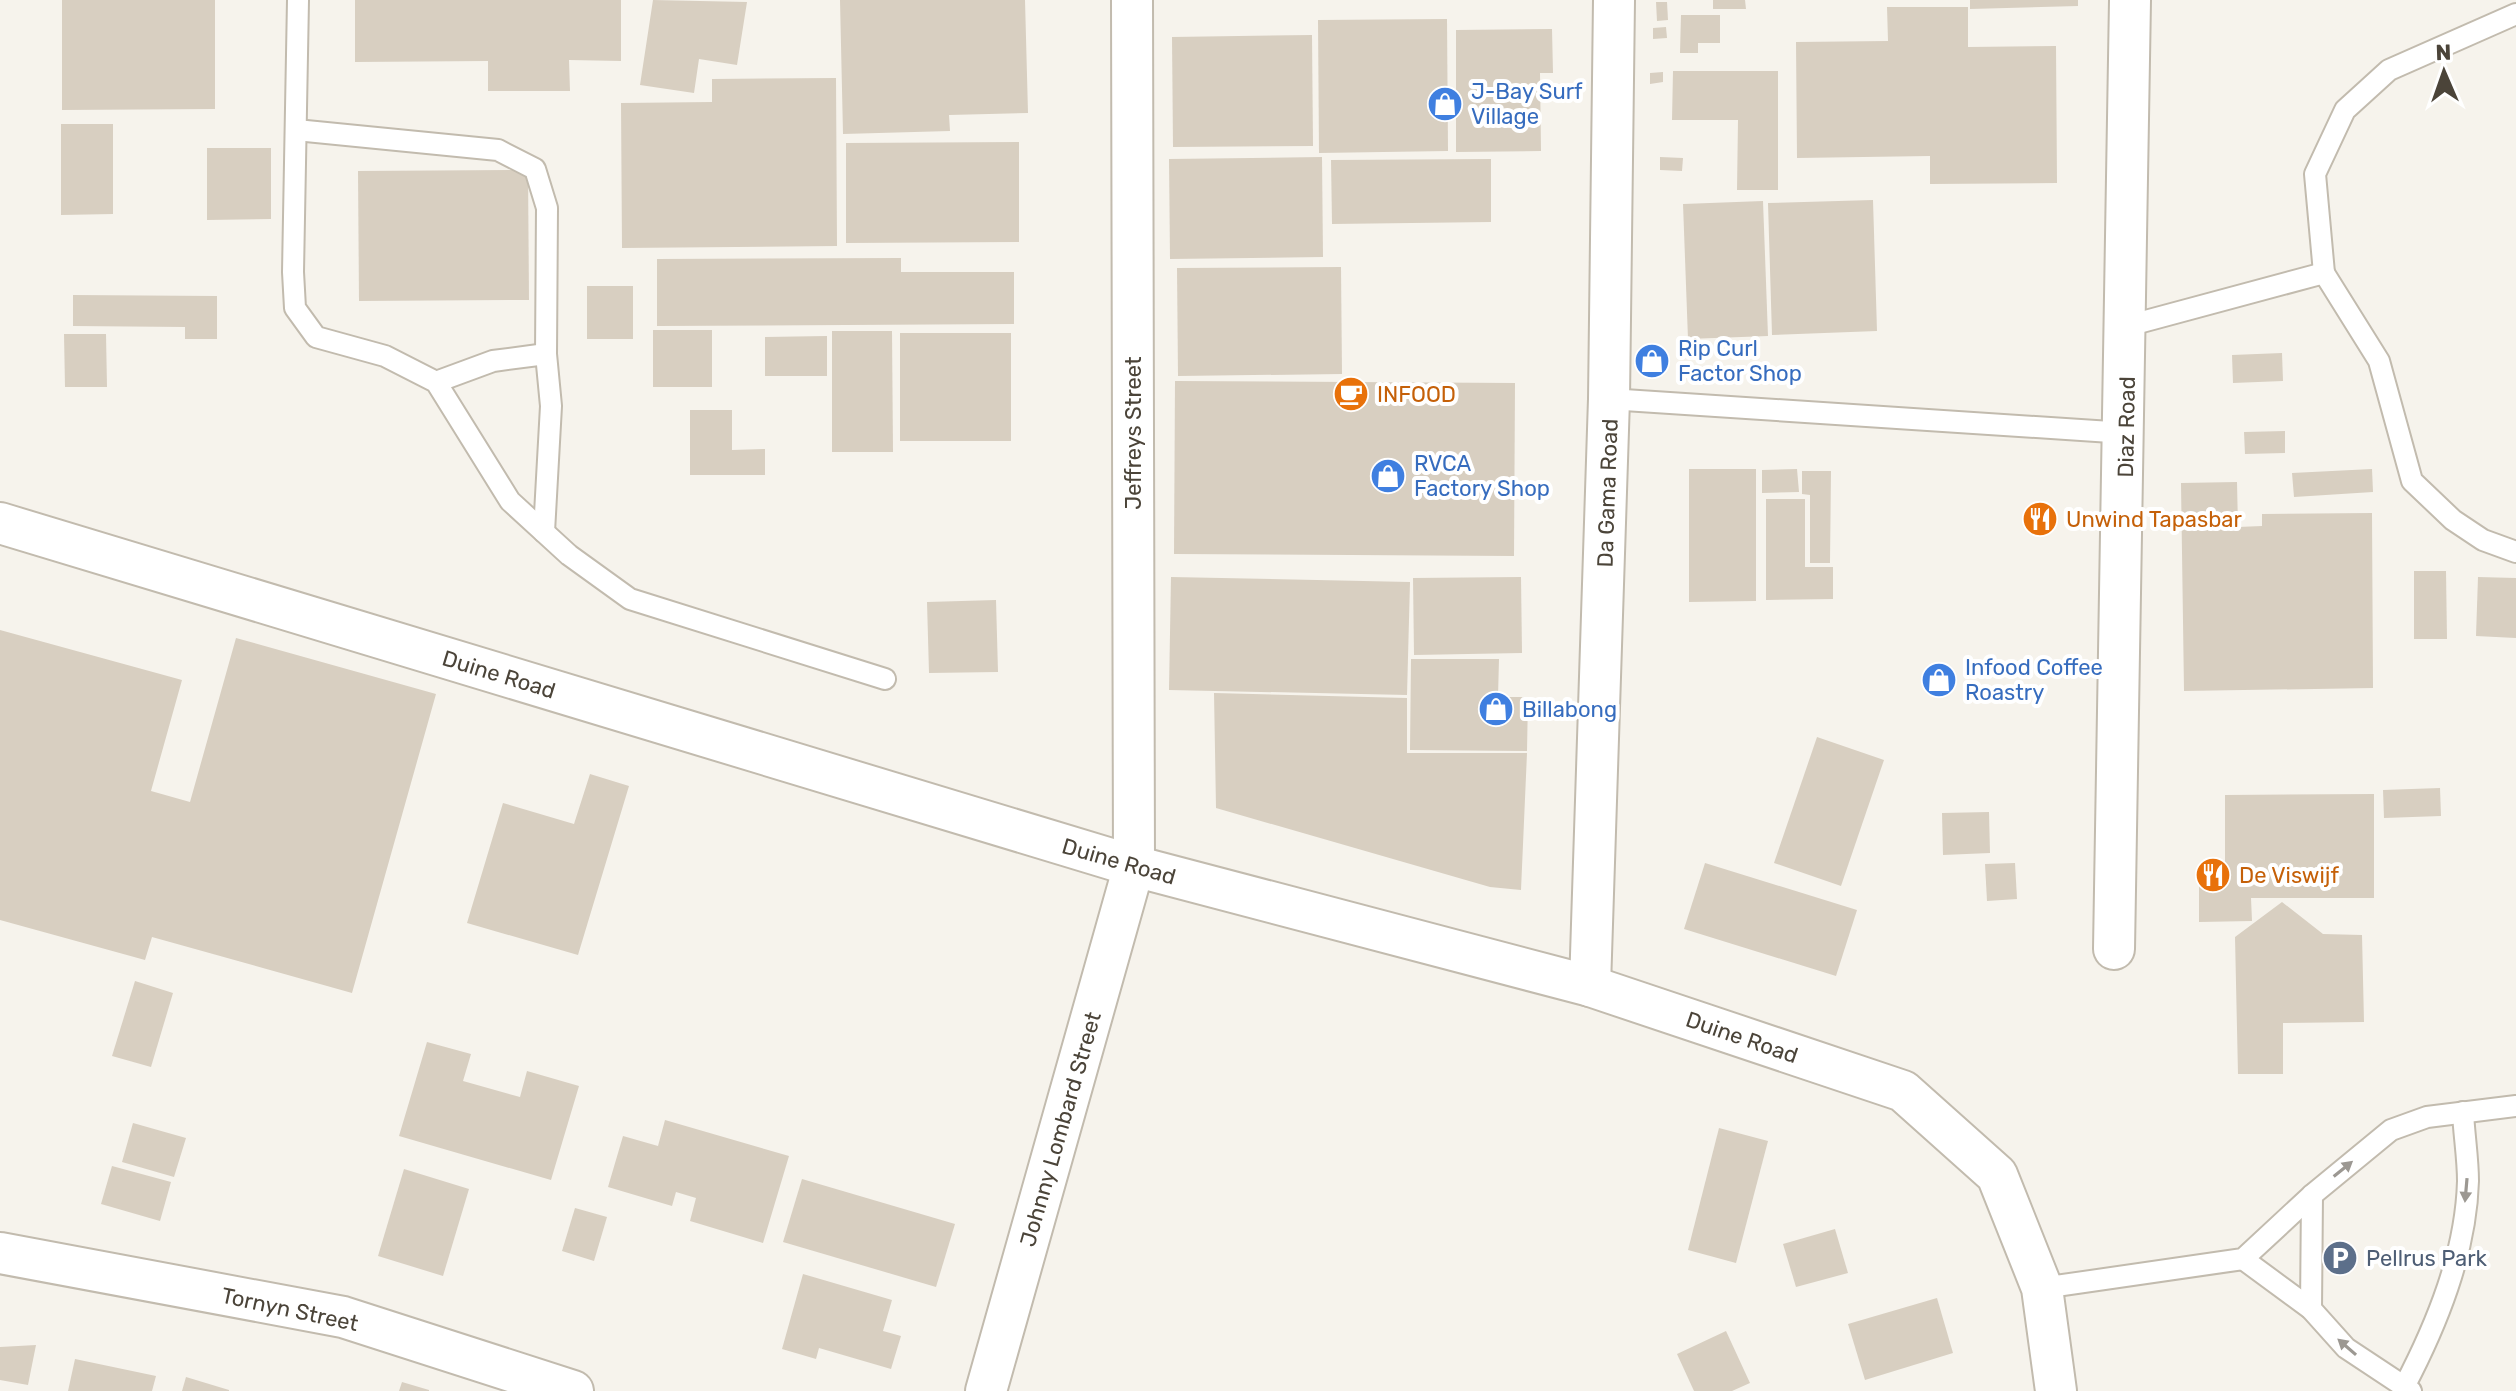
<svg xmlns="http://www.w3.org/2000/svg" width="2516" height="1391" font-family="Rubik,sans-serif">
<rect width="100%" height="100%" fill="#f6f3ec"/>
<g fill="#d8cfc1">
<polygon points="62,0 215,0 215,109 62,110"/>
<polygon points="355,0 621,0 621,61 569,60 570,91 488,91 488,61 355,62"/>
<polygon points="653,0 747,2 737,65 699,59 694,93 640,85"/>
<polygon points="840,0 1025,0 1028,113 949,115 950,131 843,134"/>
<polygon points="1713,0 1745,0 1746,9 1713,9"/>
<polygon points="1970,0 2078,0 2078,6 1970,9"/>
<polygon points="1656,2 1667,2 1668,20 1657,21"/>
<polygon points="1887,7 1968,7 1968,47 2056,46 2057,183 1930,184 1930,156 1797,158 1796,42 1888,41"/>
<polygon points="1681,15 1720,15 1720,43 1698,43 1698,53 1680,53"/>
<polygon points="1447,19 1448,151 1319,153 1318,20"/>
<polygon points="1666,27 1667,38 1653,39 1653,28"/>
<polygon points="1552,29 1553,73 1540,73 1541,151 1456,152 1456,30"/>
<polygon points="1312,35 1313,146 1173,147 1172,37"/>
<polygon points="1673,71 1778,71 1778,190 1737,190 1738,120 1672,120"/>
<polygon points="1663,72 1663,82 1650,84 1650,73"/>
<polygon points="836,78 837,246 622,248 621,103 712,102 712,79"/>
<polygon points="61,124 113,124 113,214 61,215"/>
<polygon points="1019,142 1019,242 846,243 846,143"/>
<polygon points="207,148 271,148 271,219 207,220"/>
<polygon points="1322,157 1323,257 1170,259 1169,159"/>
<polygon points="1660,157 1683,158 1682,171 1660,170"/>
<polygon points="1491,159 1491,222 1332,224 1331,160"/>
<polygon points="528,170 529,300 359,301 358,171"/>
<polygon points="1873,200 1877,331 1772,335 1768,203"/>
<polygon points="1763,201 1768,336 1688,339 1683,204"/>
<polygon points="901,258 901,272 1014,272 1014,324 657,326 657,259"/>
<polygon points="1341,267 1342,374 1178,376 1177,268"/>
<rect x="587" y="286" width="46" height="53"/>
<polygon points="73,295 217,296 217,339 185,339 185,327 73,326"/>
<rect x="653" y="330" width="59" height="57"/>
<polygon points="832,331 892,331 893,452 832,452"/>
<rect x="900" y="333" width="111" height="108"/>
<polygon points="64,334 106,334 107,387 65,387"/>
<polygon points="827,336 827,376 765,376 765,337"/>
<polygon points="2282,353 2283,381 2233,383 2232,355"/>
<polygon points="1175,381 1515,383 1514,556 1174,554"/>
<polygon points="690,410 732,410 732,450 765,449 765,475 690,475"/>
<polygon points="2285,431 2285,453 2245,454 2244,432"/>
<polygon points="1689,469 1756,469 1756,601 1689,602"/>
<polygon points="1797,469 1799,492 1762,493 1762,470"/>
<polygon points="2372,469 2373,492 2294,497 2292,473"/>
<polygon points="1802,471 1831,471 1830,563 1810,563 1810,495 1802,494"/>
<polygon points="2237,482 2238,527 2262,526 2262,514 2372,513 2373,688 2184,691 2181,483"/>
<polygon points="1766,499 1805,499 1805,567 1833,567 1833,599 1766,600"/>
<polygon points="2414,571 2446,571 2447,639 2414,639"/>
<polygon points="1171,577 1410,582 1407,695 1169,690"/>
<polygon points="1521,577 1522,653 1414,655 1413,578"/>
<polygon points="2478,577 2516,578 2516,638 2476,636"/>
<polygon points="996,600 998,672 929,673 927,602"/>
<polygon points="0,630 182,680 151,791 190,802 236,638 436,694 352,993 152,937 145,960 0,920"/>
<polygon points="1411,659 1499,659 1498,697 1528,697 1527,751 1410,750"/>
<polygon points="1214,693 1407,698 1407,753 1527,753 1521,890 1490,887 1216,808"/>
<polygon points="1817,737 1884,760 1841,886 1774,863"/>
<polygon points="590,774 629,786 578,955 467,923 503,803 574,824"/>
<polygon points="2440,788 2441,816 2384,818 2383,790"/>
<polygon points="2374,794 2374,898 2251,898 2252,921 2199,922 2199,884 2225,884 2225,795"/>
<polygon points="1989,812 1990,853 1943,855 1942,813"/>
<polygon points="1705,863 1857,910 1836,976 1684,929"/>
<polygon points="2015,863 2017,899 1987,901 1985,864"/>
<polygon points="2282,902 2323,934 2362,935 2364,1022 2283,1023 2283,1074 2238,1074 2235,937"/>
<polygon points="135,981 173,993 151,1067 112,1056"/>
<polygon points="427,1042 471,1054 463,1081 520,1097 527,1071 579,1086 551,1180 399,1136"/>
<polygon points="665,1120 789,1156 763,1243 690,1221 696,1198 676,1192 672,1206 608,1187 623,1136 658,1146"/>
<polygon points="133,1123 186,1138 174,1177 122,1162"/>
<polygon points="1719,1128 1768,1141 1736,1263 1688,1250"/>
<polygon points="112,1166 171,1182 160,1221 101,1204"/>
<polygon points="404,1169 469,1189 443,1276 378,1256"/>
<polygon points="802,1179 955,1224 936,1287 783,1242"/>
<polygon points="575,1208 607,1217 594,1261 562,1251"/>
<polygon points="1835,1229 1848,1273 1796,1287 1783,1244"/>
<polygon points="803,1274 892,1300 883,1331 901,1336 891,1369 819,1348 816,1359 782,1349"/>
<polygon points="1937,1298 1953,1353 1865,1380 1848,1324"/>
<polygon points="1726,1331 1750,1383 1732,1391 1694,1391 1677,1354"/>
<polygon points="36,1345 28,1385 0,1380 0,1347"/>
<polygon points="75,1359 156,1376 152,1391 68,1391"/>
<polygon points="186,1377 229,1390 229,1391 182,1391"/>
<polygon points="402,1382 429,1390 429,1391 399,1391"/>
</g>
<g fill="none" stroke-linecap="round" stroke-linejoin="round">
<defs>
<g id="service">
<polyline points="298,0 293,272 295,308 316,337 385,356 436,382 510,501 569,555 630,599 885,679"/>
<polyline points="296,130 498,150 535,169 547,208 546,354 551,406 544,532"/>
<polyline points="2324,273 2315,174 2345,110 2389,70 2516,14"/>
<polyline points="2127,326 2324,273 2379,361 2412,481 2453,520 2483,540 2516,552"/>
<polyline points="436,382 493,361 546,354"/>
<polyline points="1609,399 2126,433"/>
<polyline points="2243,1259 2311,1309 2346,1348 2411,1391"/>
<polyline points="2042,1288 2243,1259 2312,1195 2391,1130 2427,1117 2516,1106"/>
<polyline points="2311,1309 2312,1195"/>
<path d="M2404,1387C2437,1324 2466,1253 2468,1181C2468,1158 2464,1135 2463,1112"/>
</g>
<g id="minor">
<polyline points="0,523 1134,866 1590,986 1903,1091 1997,1175 2042,1288 2056,1391"/>
<polyline points="2114,949 2130,0"/>
<polyline points="1590,986 1609,399 1614,0"/>
<polyline points="0,1253 343,1317 573,1391"/>
<polyline points="986,1391 1134,866 1132,0"/>
</g>
</defs>
<use href="#service" stroke="#c2bbae" stroke-width="24"/>
<use href="#minor" stroke="#c2bbae" stroke-width="44"/>
<use href="#service" stroke="#fff" stroke-width="20"/>
<use href="#minor" stroke="#fff" stroke-width="40"/>
</g>
<defs><path id="oneway-solid" d="M-6-.8H1V-3.2L6.5 0L1 3.2V.8H-6Z" transform="scale(2)"/></defs>
<g fill="#9c9892">
<use href="#oneway-solid" transform="translate(2343 1169) rotate(-39)"/>
<use href="#oneway-solid" transform="translate(2466 1190) rotate(95)"/>
<use href="#oneway-solid" transform="translate(2347 1347) rotate(-139)"/>
</g>
<defs>
<symbol id="shop-disc" viewBox="-11 -11 22 22"><circle r="9.5" fill="#3f7fe0" stroke="#fff"/><path d="M-5-2.5h2.3a2.7 3.5 0 0 1 5.4 0H5L5.5 6h-11ZM-1.5-2.5h3a1.5 2.3 0 0 0-3 0Z" fill="#fff"/></symbol>
<symbol id="cafe-disc" viewBox="-11 -11 22 22"><circle r="9.5" fill="#e8710a" stroke="#fff"/><path d="M-5.5-4.5H6V0H3Q3 3.5 0 3.5H-2.5Q-5.5 3.5-5.5 0ZM3-3.2v2h1.7v-2ZM-6 4.5H4V6H-6Z" fill="#fff"/></symbol>
<symbol id="restaurant-disc" viewBox="-11 -11 22 22"><circle r="9.5" fill="#e8710a" stroke="#fff"/><path d="M-5-6h1v4h1v-4h1v4h1v-4h1v5L-1.5 .5V6h-2V.5L-5-1ZM5-6V6H3V1.5H1.5Q1.5-4 5-6Z" fill="#fff"/></symbol>
<symbol id="parking-disc" viewBox="-11 -11 22 22"><circle r="9.5" fill="#5c6f8a" stroke="#fff"/><path d="M-3.5-5.5H1a3.5 3.5 0 0 1 0 7H-1V5.5H-3.5ZM-1-3.4V-.6H.8a1.4 1.4 0 0 0 0-2.8Z" fill="#fff"/></symbol>
</defs>
<g fill-rule="evenodd">
<use href="#shop-disc" x="1425" y="84" width="40" height="40"/>
<use href="#shop-disc" x="1632" y="341" width="40" height="40"/>
<use href="#cafe-disc" x="1331" y="374" width="40" height="40"/>
<use href="#shop-disc" x="1368" y="456" width="40" height="40"/>
<use href="#restaurant-disc" x="2020" y="499" width="40" height="40"/>
<use href="#shop-disc" x="1919" y="660" width="40" height="40"/>
<use href="#shop-disc" x="1476" y="689" width="40" height="40"/>
<use href="#restaurant-disc" x="2193" y="855" width="40" height="40"/>
<use href="#parking-disc" x="2320" y="1238" width="40" height="40"/>
</g>
<g text-anchor="middle" stroke-width="8" stroke-linejoin="round" paint-order="stroke">
<g font-size="22" fill="#366cbe" stroke="#fff" text-anchor="start">
<text x="1471" y="99">J-Bay Surf<tspan x="1471" dy="25">Village</tspan></text>
<text x="1678" y="356">Rip Curl<tspan x="1678" dy="25">Factor Shop</tspan></text>
<text x="1414" y="471">RVCA<tspan x="1414" dy="25">Factory Shop</tspan></text>
<text x="1965" y="675">Infood Coffee<tspan x="1965" dy="25">Roastry</tspan></text>
<text x="1522" y="717">Billabong</text>
</g>
<g font-size="22" fill="#c56008" stroke="#fff" text-anchor="start">
<text x="1377" y="402">INFOOD</text>
<text x="2066" y="527">Unwind Tapasbar</text>
<text x="2239" y="883">De Viswijf</text>
</g>
<g font-size="22" fill="#4b4439" stroke="#fff">
<text transform="translate(2126 427) rotate(-89)" y="8">Diaz Road</text>
<text transform="translate(1133 433) rotate(-90)" y="8">Jeffreys Street</text>
<text transform="translate(1607 493) rotate(-88)" y="8">Da Gama Road</text>
<text transform="translate(499 674) rotate(17)" y="8">Duine Road</text>
<text transform="translate(1119 861) rotate(16)" y="8">Duine Road</text>
<text transform="translate(1742 1037) rotate(19)" y="8">Duine Road</text>
<text transform="translate(1060 1129) rotate(-74)" y="8">Johnny Lombard Street</text>
<text transform="translate(290 1309) rotate(12)" y="8">Tornyn Street</text>
</g>
<g font-size="22" fill="#4e5e75" stroke="#fff" text-anchor="start">
<text x="2366" y="1266">Pellrus Park</text>
</g>
</g>
<g transform="translate(2444 72) rotate(358)" stroke="#ffffff" stroke-width="6" paint-order="stroke">
<path d="M0-6L14 30L0 20L-14 30Z" fill="#4b4439"/>
<text y="-12" font-size="22" font-weight="bold" text-anchor="middle" fill="#4b4439">N</text>
</g>
</svg>
